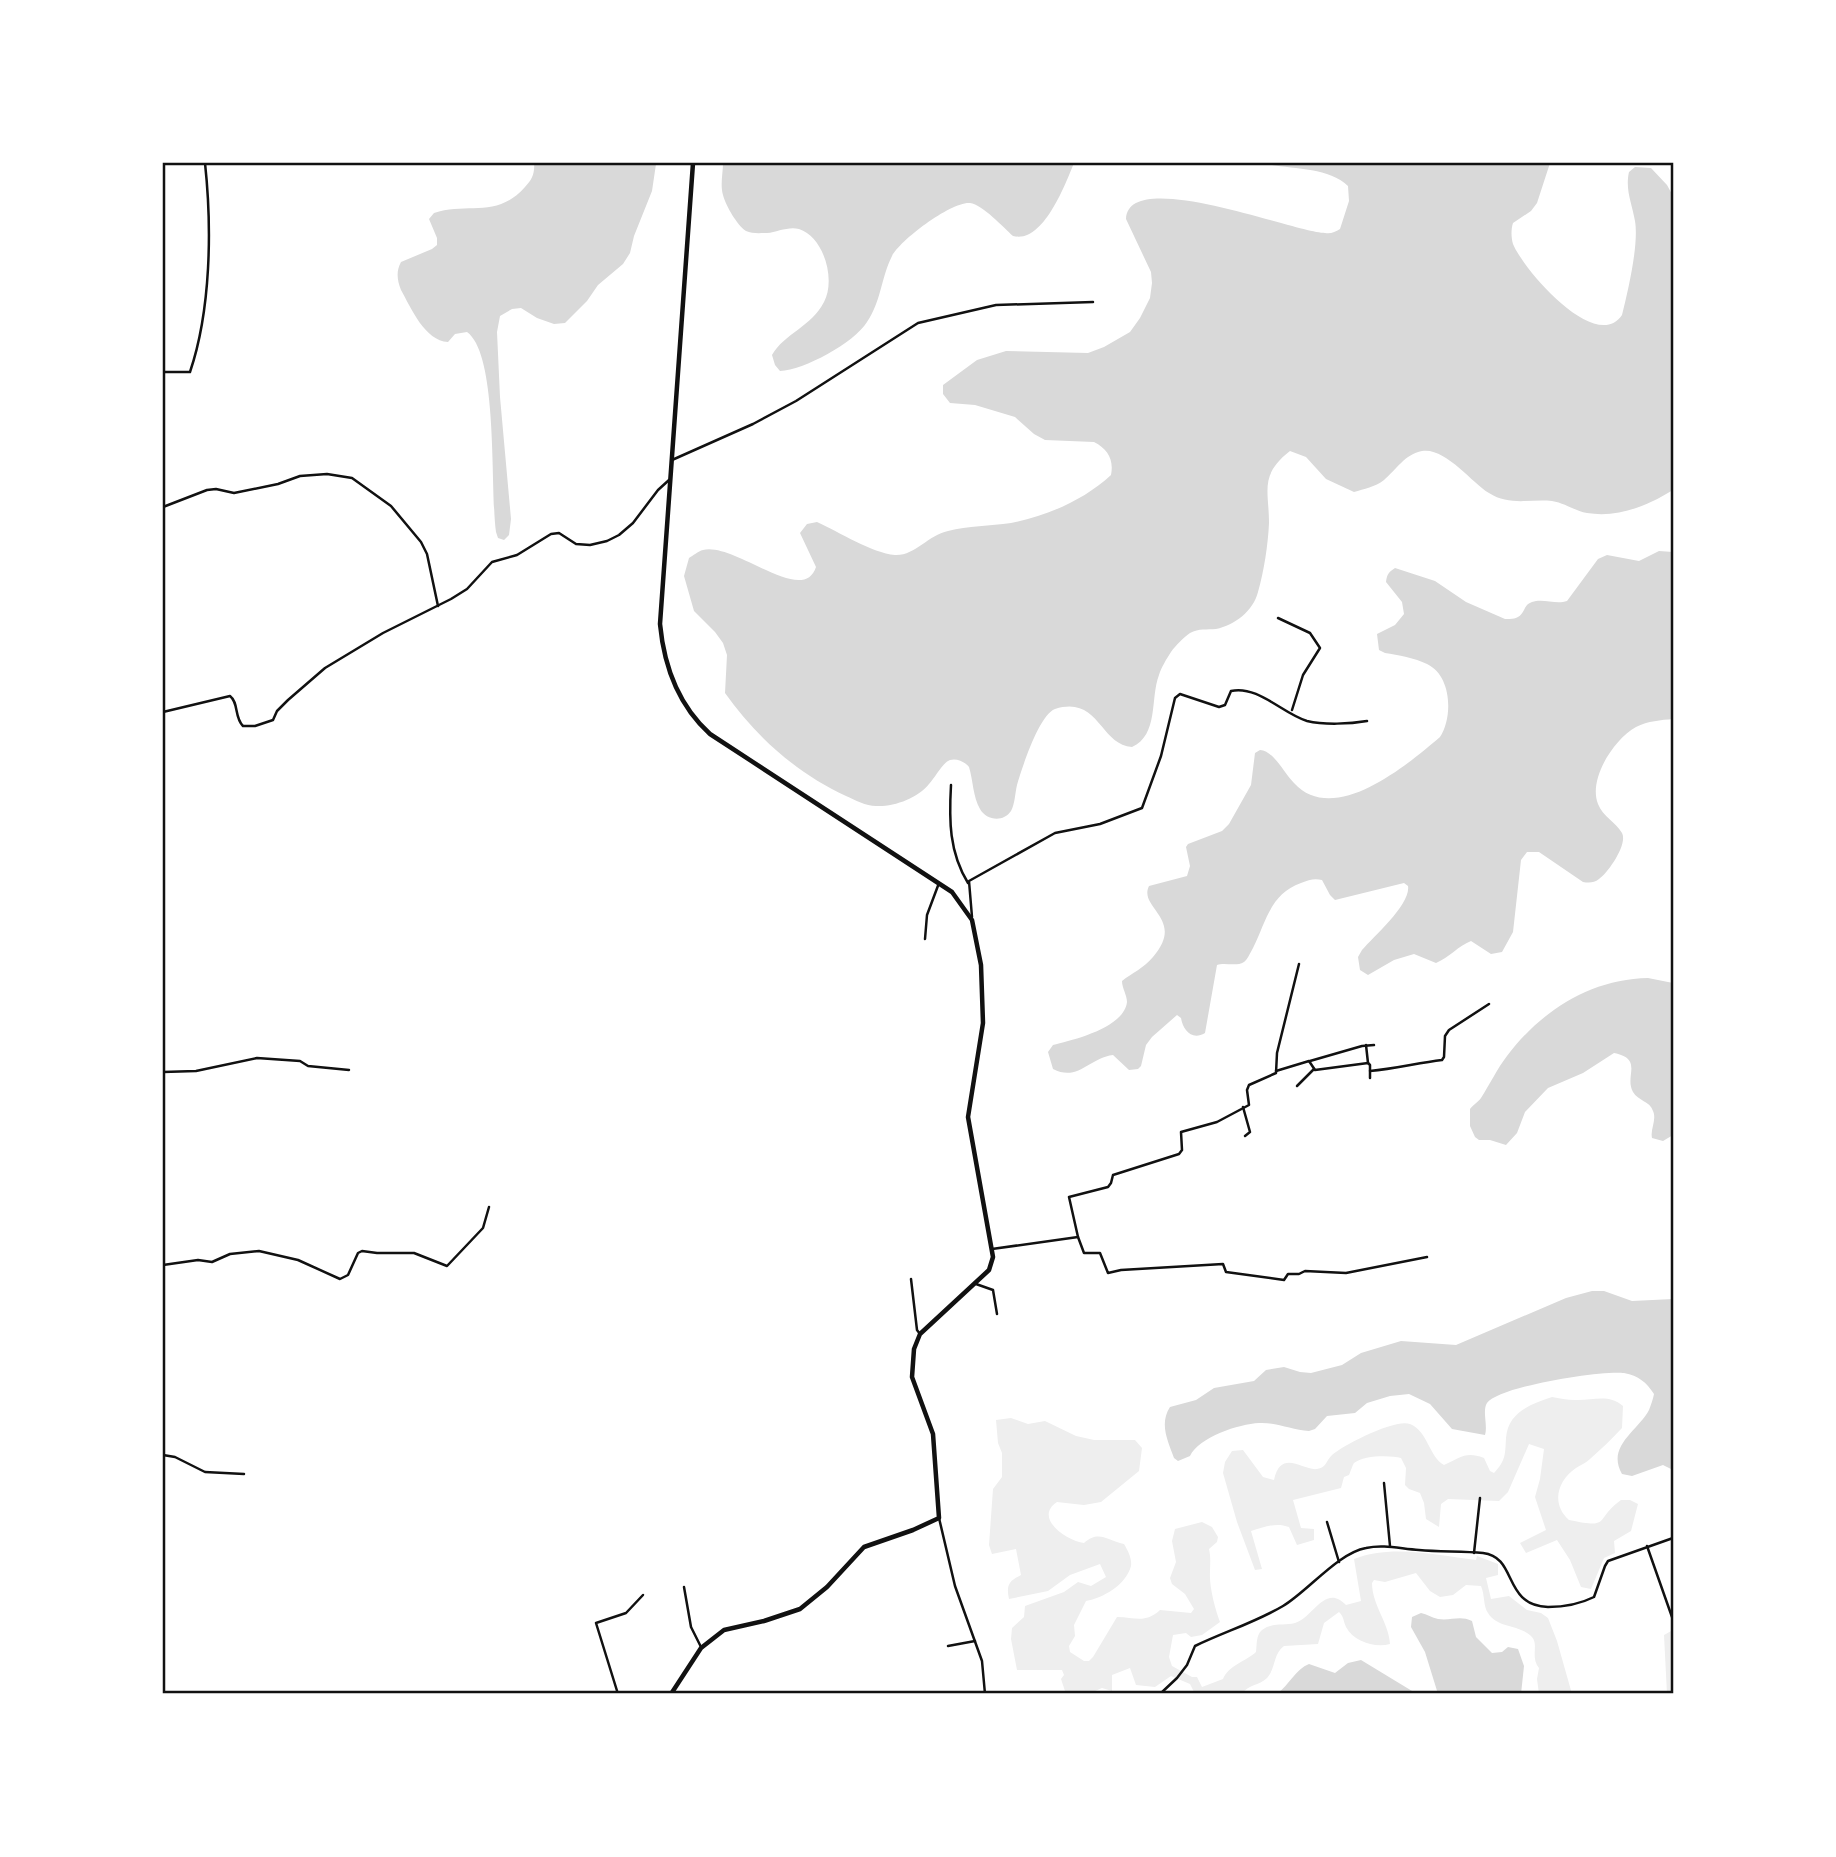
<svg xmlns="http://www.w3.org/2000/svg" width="1836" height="1857" font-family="Commissioner,sans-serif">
<rect width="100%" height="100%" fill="#fff"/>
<g fill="#eee">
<path d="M1552,1397C1559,1398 1567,1400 1575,1400C1592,1401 1608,1393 1623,1406L1622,1428C1612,1439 1601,1449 1590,1459C1586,1463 1580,1465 1576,1468C1557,1481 1551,1504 1569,1520C1613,1529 1593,1520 1621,1500H1630L1638,1504L1631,1531L1614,1541L1615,1553L1604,1558L1591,1589L1581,1587L1570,1560L1557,1540L1526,1553L1520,1543L1546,1530L1535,1497L1540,1479L1544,1449L1529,1444L1508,1492L1499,1501L1448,1499L1441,1504L1439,1527L1426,1519L1424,1503L1420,1493L1409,1489L1405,1485L1406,1468L1401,1458C1391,1455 1363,1455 1354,1463C1353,1464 1350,1473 1349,1475L1344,1477L1341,1488L1293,1500L1301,1528L1314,1529V1540L1297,1545L1289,1527C1276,1522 1264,1527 1251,1531L1262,1569L1255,1570L1237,1522L1223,1473L1225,1462L1232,1451L1243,1450L1263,1477L1274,1480C1281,1448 1303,1471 1317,1469C1326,1468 1326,1461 1332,1455C1343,1445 1396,1418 1410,1424C1428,1431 1429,1457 1444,1465C1461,1458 1465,1451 1484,1458L1490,1471L1494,1473C1506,1460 1505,1455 1506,1438C1508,1412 1531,1404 1552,1397Z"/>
<path d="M1011,1418L1028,1424L1045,1421L1076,1436L1094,1440H1135L1142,1448L1139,1471L1101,1502L1084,1505L1057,1502C1033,1518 1067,1541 1084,1543C1099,1530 1106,1540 1124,1544C1128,1551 1132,1558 1131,1566C1126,1585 1103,1598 1086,1601L1074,1625L1075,1636L1069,1646L1070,1652L1084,1661H1089L1093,1657L1117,1617C1135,1617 1145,1624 1160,1610L1191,1613L1194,1609L1185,1594L1172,1584L1170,1578L1176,1562L1172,1541L1175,1529L1202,1522L1212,1527L1218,1537L1217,1542L1209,1549C1211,1558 1210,1564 1210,1572C1209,1586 1215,1609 1220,1622L1202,1635L1191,1637L1186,1633L1173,1635L1169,1657L1172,1666L1192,1677H1197L1202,1687L1223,1679C1228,1666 1246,1661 1256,1652C1257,1644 1256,1635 1262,1630C1272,1622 1284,1626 1295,1623C1313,1618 1325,1583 1346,1605L1361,1601L1354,1559C1390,1544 1438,1555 1476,1560L1477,1556L1498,1564V1575L1486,1578L1491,1599L1509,1596L1527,1610L1541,1613L1548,1618L1557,1641L1572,1694H1539L1537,1679L1539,1668C1530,1657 1539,1645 1532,1637C1520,1624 1498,1629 1488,1613C1483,1606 1485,1595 1481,1586L1466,1585L1453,1595L1440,1597L1430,1591L1416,1573L1385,1582L1374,1580L1372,1583C1372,1605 1389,1623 1390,1644C1375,1648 1354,1642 1346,1627C1343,1620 1344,1617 1339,1612L1324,1623L1318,1644L1284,1646C1273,1654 1276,1668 1267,1678C1259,1686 1248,1684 1242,1694H1195L1190,1684L1171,1676L1155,1687L1136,1685L1130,1668L1112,1675V1691L1102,1688L1088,1694H1066L1061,1679L1064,1675L1062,1670H1017L1011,1639L1012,1628L1024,1617L1025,1606L1064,1592L1078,1582L1091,1586L1106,1577L1100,1564L1070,1575L1048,1591L1009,1599C1006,1585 1009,1581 1021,1575L1016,1549L992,1554L989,1545L993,1489L1002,1477V1453L998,1443L996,1420Z"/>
<polygon points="1673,1630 1673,1694 1667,1694 1664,1635"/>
</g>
<g fill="#d9d9d9">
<path d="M534,163L656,164L652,191L634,236L630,253L623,264L598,285L587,301L565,323L554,324L537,318L521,308L512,309L500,316L497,332L500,397L511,519L509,535L504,540L498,538L496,532C490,491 499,355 467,332L455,334L448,342C425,341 411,308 401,290C397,280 396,271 401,262L432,249L437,245V238L429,219L434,213C468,202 497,219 525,187C532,180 535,173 534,163Z"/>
<path d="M723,163H1074C1065,185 1043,244 1013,236C1003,227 983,205 970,203C952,201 900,240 892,256C881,278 881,302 867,322C854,343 804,370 780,371L775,365L772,355C784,334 812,326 824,302C836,280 824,237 799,229C789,226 777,232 767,233C761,233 752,234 746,231C737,225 726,206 723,195C720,185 723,173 723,163Z"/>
<path d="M1261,163H1550L1537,203L1531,211L1513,223C1511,229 1511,237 1513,244C1523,269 1596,354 1622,315C1628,291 1639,244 1635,221C1632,203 1625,190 1629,172L1635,167L1651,168L1667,185L1673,196V490C1647,506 1618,518 1587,513C1575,511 1565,503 1552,501C1529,499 1509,506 1489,493C1471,482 1445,447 1422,451C1405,454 1396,470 1384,480C1375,487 1364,489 1354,492L1326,479L1306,457L1290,451C1259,475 1269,491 1269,523C1268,545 1264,571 1258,592C1253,611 1235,625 1216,629C1207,630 1199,628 1190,633C1184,637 1176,645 1171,652C1167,658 1161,668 1159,675C1150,698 1159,735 1132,747C1100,745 1099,695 1055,709C1039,715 1022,768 1017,785C1015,793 1015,804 1011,811C1003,823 986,820 980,809C973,797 973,780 969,767C965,762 957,758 950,760C942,763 935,778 929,784C918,798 894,807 876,806C866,806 855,800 846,796C798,774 756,737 725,693L727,655L723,643L715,632L694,611L684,576L689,558C693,556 698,551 703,550C735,542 803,607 816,567L800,533L807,524L817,522C839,532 872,553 895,555C915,556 928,535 948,531C968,526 990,526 1011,523C1047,516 1084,500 1111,475C1114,460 1108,449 1094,442L1045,440L1034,434L1015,417L975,405L950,403L943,394V385L977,360L1006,351L1088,353L1104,347L1130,332L1140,318L1150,298L1152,283L1151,272L1126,219C1128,166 1296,233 1325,233C1331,234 1335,232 1340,229L1349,201L1348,186C1327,166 1289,170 1261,163Z"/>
<path d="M1659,551L1673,552V719C1661,720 1648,721 1636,727C1614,739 1588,779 1598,804C1603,817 1616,822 1622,833C1628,844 1608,873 1599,879C1594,883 1589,883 1583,882L1539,852H1527L1521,860L1513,932L1502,952L1491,954L1471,941C1458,946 1450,957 1436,963L1414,954L1394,960L1368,975L1360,970L1358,957L1362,950C1374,936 1411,904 1408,886L1404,883L1335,900L1330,895L1322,880C1314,878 1309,880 1301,883C1270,894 1266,922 1253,948C1250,953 1248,959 1244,962C1236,967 1225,962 1217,965L1205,1033C1192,1041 1183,1030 1181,1018L1177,1015L1152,1037L1146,1045L1141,1066L1138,1069L1129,1070L1113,1055C1089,1058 1078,1082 1053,1069L1048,1052L1053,1045C1073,1040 1124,1028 1127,1002C1127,995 1122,988 1122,981C1132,973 1144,968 1153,957C1186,919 1138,908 1149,886L1187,876L1190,866L1186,847L1188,844L1222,831L1229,824L1251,785L1255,753L1260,750C1274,751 1284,773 1294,783C1334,827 1407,765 1440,737C1453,717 1452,676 1427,664C1415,658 1398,655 1385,653L1379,650L1377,634L1395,625L1404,614L1402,602L1386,582C1387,574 1389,572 1395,568L1435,581L1466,602L1505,619C1528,620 1520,606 1532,602C1543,598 1556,605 1567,601L1598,559L1607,555L1639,561Z"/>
<path d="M1648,978L1673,983V1135L1663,1141L1652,1138C1650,1129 1657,1120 1653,1111C1650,1101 1638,1101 1633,1092C1624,1076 1644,1059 1614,1053L1583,1073L1548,1088L1525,1112L1517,1133L1506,1145L1490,1140H1479L1475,1137L1470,1126V1109C1474,1104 1478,1102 1481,1098C1490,1084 1497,1069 1507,1056C1540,1012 1590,979 1648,978Z"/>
<path d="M1592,1291H1604L1632,1301L1673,1299V1470L1663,1465L1632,1476L1622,1474C1606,1446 1638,1431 1649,1410C1651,1405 1653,1399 1654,1394C1646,1382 1639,1376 1624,1373C1603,1370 1499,1386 1487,1403C1482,1411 1488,1425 1485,1435L1452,1429L1430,1404L1409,1394L1390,1396L1367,1403L1355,1413L1327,1416L1315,1429L1309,1431C1292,1430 1276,1422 1259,1423C1239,1424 1199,1437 1190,1456L1178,1461L1174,1458C1168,1441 1159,1424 1170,1407L1196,1400L1214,1388L1254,1381L1266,1370L1284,1367L1300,1372L1311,1373L1342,1365L1361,1353L1401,1341L1456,1345L1566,1298Z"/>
<path d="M1421,1613C1427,1614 1432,1618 1438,1619C1451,1621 1460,1615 1472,1621L1476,1637L1492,1653L1502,1652L1508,1647L1518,1649L1524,1666L1521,1694H1438L1425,1652L1411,1627L1412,1617Z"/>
<path d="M1361,1660L1417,1694H1277C1289,1685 1296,1669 1309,1664L1335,1673L1348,1663Z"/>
</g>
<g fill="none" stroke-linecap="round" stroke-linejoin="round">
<g stroke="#111" stroke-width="2.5">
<path d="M163,372H190C211,310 212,228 205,163"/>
<polyline points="672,460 753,424 796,401 918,323 996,305 1093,302"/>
<polyline points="163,507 207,490 216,489 234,493 278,484 300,476 327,474 352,478 391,506 421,542 427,554 438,606"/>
<polyline points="1278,618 1310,633 1320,648 1303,675 1292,710"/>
<path d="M163,712L230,696C239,703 234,717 243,726H255L273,720L277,711L288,700L325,668L383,633L451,599L467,589L492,562L517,555L551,534L559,533L576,544L590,545L607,541L619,535L633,523L658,490L669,480"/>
<path d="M951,785C949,820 949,852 968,883"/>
<path d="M972,917L969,881L1055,833L1100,824L1142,808L1161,756L1175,698L1180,694L1219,707L1225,705L1231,691C1258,685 1283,714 1307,721C1324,725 1350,724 1367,721"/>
<polyline points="925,939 927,915 939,883"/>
<polyline points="1366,1045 1368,1063"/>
<polyline points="1310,1061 1362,1046 1374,1045"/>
<polyline points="1276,1071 1309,1061 1315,1070 1368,1063 1370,1065 1370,1078"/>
<path d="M1370,1071C1395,1069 1417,1063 1442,1060L1444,1057L1445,1036L1449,1030L1489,1004"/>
<polyline points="163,1072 196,1071 257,1058 300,1061 308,1066 349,1070"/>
<polyline points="1297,1086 1314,1069"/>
<polyline points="1243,1107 1250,1132 1245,1136"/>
<polyline points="1078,1237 1084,1253 1100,1253 1108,1273 1121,1270 1223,1264 1226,1272 1284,1280 1288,1274 1299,1274 1305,1271 1346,1273 1427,1257"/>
<polyline points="992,1249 1078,1237 1069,1197 1108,1187 1111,1183 1113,1175 1179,1154 1182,1150 1181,1132 1217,1122 1249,1105 1247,1090 1249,1085 1276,1073 1277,1053 1299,964"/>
<polyline points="163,1265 198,1260 212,1262 230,1254 259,1251 298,1260 340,1279 348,1275 358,1253 362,1251 377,1253 414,1253 447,1266 483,1228 489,1207"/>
<polyline points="911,1279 917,1330 920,1334"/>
<polyline points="976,1284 993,1290 997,1314"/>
<polyline points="163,1455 175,1457 205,1472 244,1474"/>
<polyline points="1384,1483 1390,1546"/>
<polyline points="939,1518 955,1586 982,1661 985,1694"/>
<polyline points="1327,1522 1339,1562"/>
<polyline points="1647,1546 1672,1617"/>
<polyline points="1474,1553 1480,1498"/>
<polyline points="684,1587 691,1627 701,1647"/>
<polyline points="948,1646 975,1641"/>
<polyline points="618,1694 596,1623 626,1613 643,1595"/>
<polyline points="1132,1694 1133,1694"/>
<path d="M1160,1694L1177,1678L1187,1665L1195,1646C1224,1632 1256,1622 1283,1606C1308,1591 1338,1553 1366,1548C1384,1544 1401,1549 1419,1550C1440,1552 1462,1551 1483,1553C1518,1557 1502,1605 1548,1607C1564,1607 1580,1604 1594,1597L1605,1566L1608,1561L1673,1538"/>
</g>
<path stroke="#111" stroke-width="4.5" d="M671,1694L701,1648L724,1630L764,1621L800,1609L827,1587L864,1547L913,1530L939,1518L933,1434L912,1377L914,1349L920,1334L989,1270L993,1257L968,1117L983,1023L981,965L972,920L952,892L710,734C678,705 664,666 660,624L693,163"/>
</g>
<rect width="1836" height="1857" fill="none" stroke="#ffffff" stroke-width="329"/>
<rect x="164" y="164" width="1508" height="1528" fill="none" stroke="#111" stroke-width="2.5"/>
</svg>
